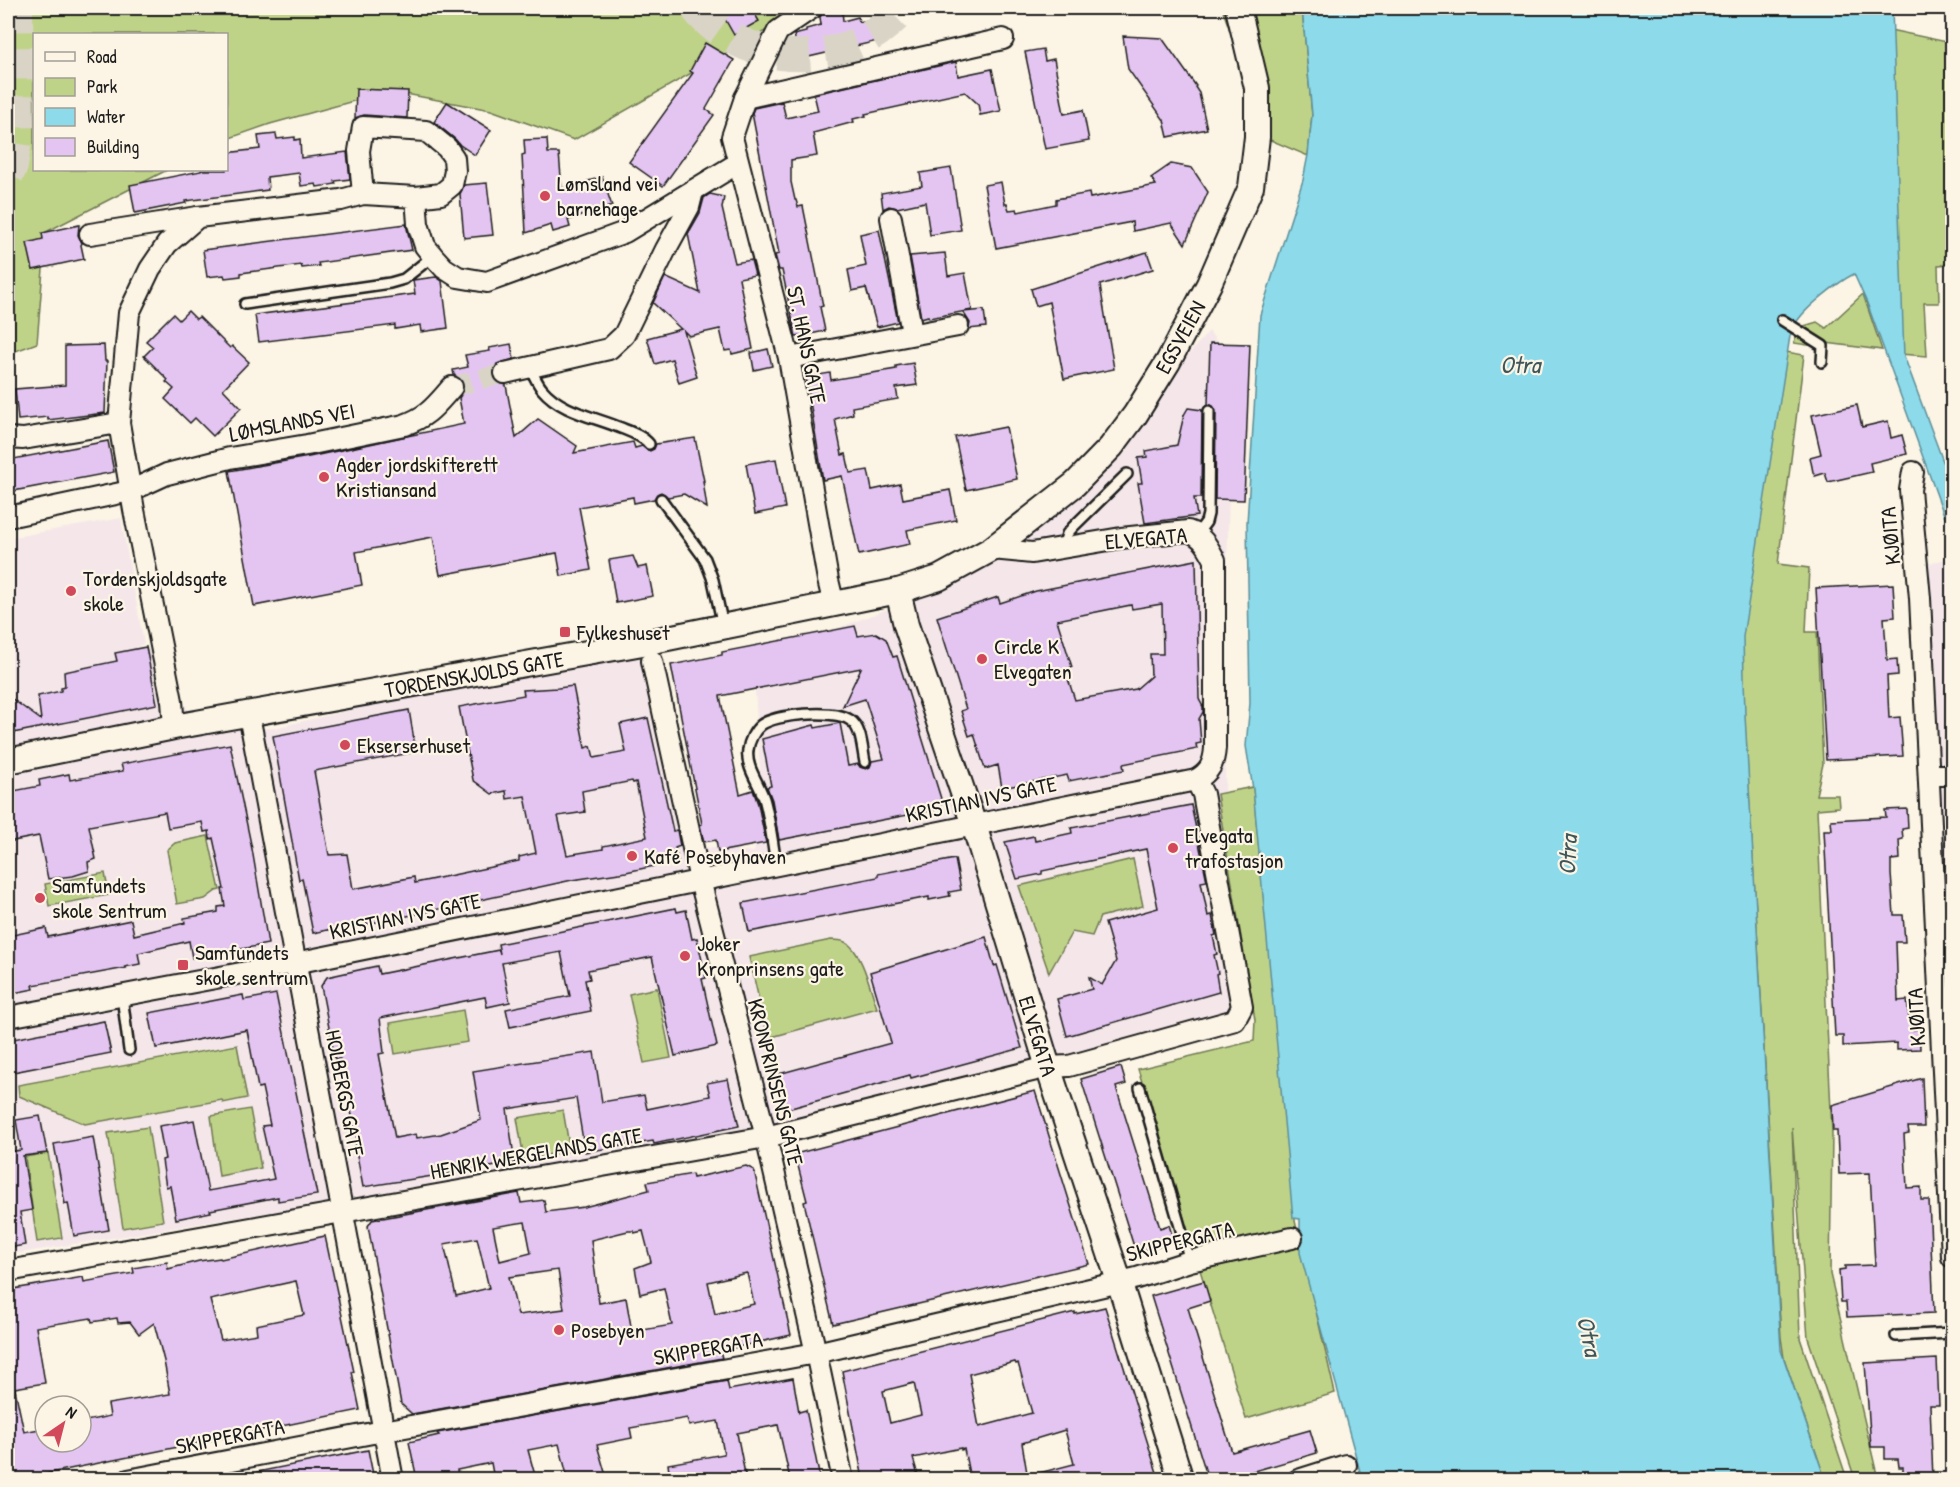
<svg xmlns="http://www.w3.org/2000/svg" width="1960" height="1487" font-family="'Patrick Hand',sans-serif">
<rect width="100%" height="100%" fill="#fcf5e5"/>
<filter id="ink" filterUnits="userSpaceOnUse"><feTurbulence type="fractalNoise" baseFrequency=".0167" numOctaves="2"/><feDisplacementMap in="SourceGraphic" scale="12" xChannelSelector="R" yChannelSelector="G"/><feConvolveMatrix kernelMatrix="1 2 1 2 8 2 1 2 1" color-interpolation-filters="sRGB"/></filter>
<g filter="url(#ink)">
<g fill="#f5e7e9">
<polygon points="1209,331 1240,371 1229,493 1226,616 1225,863 1249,1010 781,1122 741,1136 8,1255 8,538 121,518 144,644 137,647 158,653 198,729 274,728 519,670 640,649 673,724 696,846 754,852 762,800 754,677 789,647 903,603 1011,535 1165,381"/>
<polygon points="1952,557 1952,1049 1947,1050 1916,567"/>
</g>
<g fill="#bfd388" stroke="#6e7852" stroke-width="1.5">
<polygon points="8,8 801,8 772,27 574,140 491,110 390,91 270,124 227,139 226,34 34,34 34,170 167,170 46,232 37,343 8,354"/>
<polygon points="1222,8 1302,8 1312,115 1308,156 1268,139"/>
<polygon points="1890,30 1952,43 1952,264 1938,265 1939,303 1924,303 1927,356 1899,354"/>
<polygon points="1863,294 1882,350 1826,343 1814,346 1794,343 1796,335 1801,327 1817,322 1826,328"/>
<polygon points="1786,352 1804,355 1778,564 1809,568 1806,632 1817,632 1823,764 1816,795 1838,795 1839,807 1817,809 1832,1133 1830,1274 1878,1479 1855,1479 1808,1338 1792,1127 1800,1338 1847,1479 1825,1479 1784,1358 1781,1337 1740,640"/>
<polygon points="1253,787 1295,1221 1335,1393 1246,1419 1138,1069 1254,1041 1255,1020 1217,794"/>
<polygon points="208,836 220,890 216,891 205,899 177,904 167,850 175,843"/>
<polygon points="1133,859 1143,906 1100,917 1092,936 1072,932 1049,973 1019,886"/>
<polygon points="105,873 109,895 49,906 45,884"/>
<path d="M831,940C836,940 841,940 845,942C862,950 871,991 877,1008L768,1038L749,957Z"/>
<polygon points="657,988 671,1058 644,1063 629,994"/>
<polygon points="463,1010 468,1042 395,1054 390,1023"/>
<polygon points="237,1045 247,1098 223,1103 222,1100 85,1124 19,1096 18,1085"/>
<polygon points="250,1109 261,1168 219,1176 211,1116"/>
<polygon points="563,1110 570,1151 524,1159 517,1118"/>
<polygon points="148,1127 163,1221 123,1228 108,1133"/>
<polygon points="48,1153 62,1238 37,1242 25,1157"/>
</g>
<path fill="#8cdaea" stroke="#5f8e98" stroke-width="1.5" d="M1302,8H1892L1904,356L1944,464L1952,478V537L1867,303L1854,274C1838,282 1805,308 1796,323C1793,326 1792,332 1790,336L1743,637L1745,715L1781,1350L1825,1479H1362L1300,1253V1219L1293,1218L1253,789L1246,746L1250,703L1247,523L1260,315L1303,180L1308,155L1312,115Z"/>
<g fill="#e4c5f2" stroke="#1c1c1c" stroke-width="1.5" fill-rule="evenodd">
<polygon points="731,8 751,8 759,21 734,35 721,12"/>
<polygon points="842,10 843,21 858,17 859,22 881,17 882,40 800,59 794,35 806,32 806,29 821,25 820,17 822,14"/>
<polygon points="1123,36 1162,38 1196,86 1195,87 1199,93 1207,129 1168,137 1164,120 1128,69"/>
<polygon points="705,43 734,60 706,109 714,115 663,186 629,162 693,73 690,71"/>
<polygon points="1043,49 1045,61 1054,59 1064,114 1083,110 1089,141 1045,149 1025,52"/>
<polygon points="956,62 958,76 992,69 1001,111 980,115 978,104 965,92 865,114 866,116 853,119 854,122 813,133 817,156 791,160 791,182 795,200 796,200 798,207 803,206 823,306 820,307 825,331 796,337 782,270 779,270 775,255 779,254 752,113 754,108 782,102 786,118 818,111 814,94"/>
<polygon points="356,89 408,91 407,118 364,115 355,118"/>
<polygon points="447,102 491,130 475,155 460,145 455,139 434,122"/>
<polygon points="276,134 277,139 295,137 295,140 300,139 301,158 347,152 350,179 335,181 336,184 317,187 316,184 301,186 299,173 267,177 268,190 185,201 186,203 135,213 130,185 201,171 201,170 226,170 226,153 260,149 258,136"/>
<polygon points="547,139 548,153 559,153 562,189 602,177 612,206 568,220 570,227 553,232 551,225 526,233 522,155 525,154 524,140"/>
<polygon points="1171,164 1192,168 1208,192 1185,244 1171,223 1133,231 1132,222 996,248 984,185 1001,182 1005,204 1007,204 1009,210 1017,209 1018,212 1056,204 1056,199 1089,193 1090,198 1156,185 1151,178"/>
<polygon points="951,168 961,230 930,235 925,202 897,208 889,206 883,209 881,193 922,186 920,173"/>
<polygon points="487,183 493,235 464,238 460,194 464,185"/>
<polygon points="710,194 724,197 722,208 735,263 751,260 755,275 739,278 753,349 732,354 731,350 725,351 720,329 689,336 684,331 697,377 679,383 672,359 655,364 647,338 681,329 653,303 665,277 700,293 688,234 700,213 704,198"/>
<polygon points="406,224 412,250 318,263 319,266 302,268 301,265 241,273 241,276 225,278 224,275 207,277 203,250"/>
<polygon points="79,225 78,235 82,243 81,245 84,259 33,270 27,243 43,239 42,233"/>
<polygon points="879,230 898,322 877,327 866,288 852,291 848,270 866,266 860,234"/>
<polygon points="1147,252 1153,269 1100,285 1114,369 1064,379 1049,302 1036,306 1031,289"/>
<polygon points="945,253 948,276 965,273 972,310 929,318 928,316 921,318 910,256"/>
<polygon points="436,277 442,281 448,328 421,332 420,325 395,329 395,325 259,342 255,315 415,294 413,280"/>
<polygon points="984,310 986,327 969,329 970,323 963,312"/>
<polygon points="188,311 196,319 199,317 230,348 232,346 249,362 223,389 241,408 213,436 195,418 190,423 165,399 174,389 166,382 168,380 144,356 153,347 146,341 173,314 179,320"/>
<polygon points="1210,343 1250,344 1244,500 1215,499 1216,411 1213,406 1208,404"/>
<polygon points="511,344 514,359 497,364 494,369 493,375 497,382 506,385 516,438 538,419 577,446 574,453 633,442 635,448 642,446 650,451 654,449 656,444 695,438 704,481 703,481 707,508 684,494 668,497 661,492 657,494 654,499 634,503 633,497 579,507 591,570 561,576 557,553 440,575 433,537 356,552 362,585 254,606 229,471 309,457 464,424 459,398 464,390 463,384 460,378 454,375 453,370 468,367 465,355 490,351 489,348"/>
<polygon points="104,345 105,361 107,361 105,413 48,420 48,417 18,420 15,389 65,385 65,346"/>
<polygon points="768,349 772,366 754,370 751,353"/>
<polygon points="913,363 917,385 896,388 898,399 852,407 853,414 835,419 842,455 846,454 850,473 868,470 872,490 900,484 903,499 950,490 956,520 907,530 910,544 859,555 842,476 823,480 806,377 830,373 831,380 896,369 896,366"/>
<polygon points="1857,405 1862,427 1888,421 1891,438 1902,435 1907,454 1870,463 1872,472 1828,482 1825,473 1815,476 1813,472 1810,457 1821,454 1812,415"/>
<polygon points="1188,408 1202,410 1201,498 1194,498 1197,516 1145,523 1138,483 1142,483 1138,458 1147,457 1146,451 1177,445 1184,415"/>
<polygon points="1006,427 1017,479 966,490 955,437"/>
<polygon points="108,441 114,472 8,492 8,460"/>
<polygon points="776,459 785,508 755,514 746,464"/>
<polygon points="633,556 638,568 647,566 653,596 616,603 609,560"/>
<path d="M1196,560L1199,699L1203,707V712L1199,719L1201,743L1196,744L1197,749L1123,764L1124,770L1069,781L1067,775L1002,788L998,765L985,769L974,734L969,736L961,711L966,709L937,617L998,597L1000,603L1036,591ZM1162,604L1163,654H1150L1151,676L1136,689L1075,700L1065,670L1072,667L1057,620L1131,605L1132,609Z"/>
<polygon points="1893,584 1895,617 1884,618 1887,660 1897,659 1898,675 1887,676 1889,718 1900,717 1903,756 1826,760 1816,588"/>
<polygon points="855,626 858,636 876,633 886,639 893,657 897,656 942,802 938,809 779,840 772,800 767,787 771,786 762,739 814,725 815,728 840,723 848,766 858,764 860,767 866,769 870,767 872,761 884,759 865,699 843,706 861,668 720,696 740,794 753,790 758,804 766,843 718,852 716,840 704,842 700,825 702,824 671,665 722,655 722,652"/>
<polygon points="146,647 157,704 8,734 8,696 41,720 38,696 61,691 61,688 65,687 64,672 117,661 115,653"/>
<path d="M573,686L585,748L591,746L594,758L626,752L620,724L648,718L673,831L677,830L680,846L675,848L678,861L626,872L572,880L398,918L360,925V923L313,933L302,878L299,880L273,736L409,710L416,752L314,771L329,855L347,854L353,889L414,877L415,883L519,861V857L536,853L525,796L507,799L506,791L492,794L473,780L459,707L524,695L523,690L558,688ZM632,781L633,783L636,782L647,837L603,846V849L567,855L558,816L585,812L582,791Z"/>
<polygon points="230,744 252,849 268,944 192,958 189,941 138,953 140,964 125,967 126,968 33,985 34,989 8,994 8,936 46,928 48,937 131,920 134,935 185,923 184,918 218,912 218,907 225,906 222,889 224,889 213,838 210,839 209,831 204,832 202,822 168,828 165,812 89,826 96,859 88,862 89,871 73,876 48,879 39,836 8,842 8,792 40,786 39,780 69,774 70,780 123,771 121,764"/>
<polygon points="1191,805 1207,881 1201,882 1208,916 1212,915 1216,935 1213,936 1217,954 1214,955 1218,973 1216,974 1219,992 1067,1036 1057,999 1092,989 1089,977 1102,985 1116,961 1105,923 1158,908 1146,849 1042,871 1042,874 1017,879 1005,842 1034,836 1035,841 1072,833 1071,828"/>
<polygon points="1907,809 1908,828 1902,829 1903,839 1899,840 1900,859 1891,860 1891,874 1894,915 1903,915 1905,942 1896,942 1898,1001 1907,1000 1909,1019 1912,1019 1913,1030 1919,1029 1920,1049 1897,1050 1897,1043 1843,1046 1843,1036 1835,1036 1824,830 1832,830 1831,820 1886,817 1885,810"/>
<polygon points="955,859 961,890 949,892 950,896 929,900 929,897 749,932 743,903 878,877 878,874"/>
<polygon points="676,908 677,912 686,910 692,939 697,938 706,978 702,979 717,1046 675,1056 652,957 588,970 590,979 585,980 591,1011 510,1027 506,1009 570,996 561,952 502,963 510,1002 487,1007 485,997 380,1018 384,1053 379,1054 395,1138 416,1134 417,1138 441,1134 481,1120 473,1071 594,1052 602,1102 644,1095 647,1109 710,1096 707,1083 728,1079 739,1126 654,1144 653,1141 585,1152 576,1098 507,1109 515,1163 363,1187 355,1145 358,1144 340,1059 335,1059 321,986 327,977 377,966 379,974 499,950 500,954 498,944"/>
<polygon points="986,937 994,966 997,965 1022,1048 911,1078 910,1075 784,1110 775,1075 891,1043 870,972"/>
<polygon points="276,994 317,1195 278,1201 278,1197 210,1210 211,1212 176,1219 170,1186 166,1187 162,1160 165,1159 159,1126 194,1120 208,1191 274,1179 262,1126 270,1125 262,1087 258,1088 247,1030 156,1048 149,1013 243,995 244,1000"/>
<polygon points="104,1021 111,1053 8,1073 8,1040"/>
<polygon points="1121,1067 1126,1084 1116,1087 1160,1228 1169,1225 1174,1241 1136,1253 1081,1079"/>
<polygon points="1922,1078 1924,1127 1908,1127 1909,1133 1904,1134 1907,1188 1921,1187 1921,1200 1929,1200 1934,1313 1847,1317 1846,1302 1841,1302 1839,1270 1845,1269 1845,1266 1875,1265 1870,1173 1839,1174 1837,1131 1833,1131 1832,1105"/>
<polygon points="1035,1091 1089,1264 833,1324 804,1202 807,1201 795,1154"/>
<polygon points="40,1116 47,1153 23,1156 32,1210 20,1212 25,1245 8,1248 8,1152 21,1150 16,1120"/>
<polygon points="93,1137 109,1230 74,1236 68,1203 65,1204 54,1144"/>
<path d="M746,1166L754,1170L791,1335L720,1351L722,1358L412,1414L401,1404L368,1226L372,1220L519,1193L521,1203L544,1200L546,1212L584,1207L649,1190L647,1182L692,1174L693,1178ZM525,1222L531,1253L500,1261L493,1227ZM628,1231H634V1233L643,1231L651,1262L635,1268L640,1294L664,1288L672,1325L632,1332L626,1298L599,1303L591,1240ZM477,1238L489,1288L456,1296L444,1244ZM558,1270L564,1309L518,1315L509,1277ZM747,1273L754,1304L715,1314L708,1282Z"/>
<path d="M325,1236L354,1372H352L360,1410L45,1474L8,1479V1390L15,1389L24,1432L45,1428V1442H81V1422L110,1416L108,1404L170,1394L164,1361L154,1323L139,1334L130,1322L118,1323L117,1318L92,1322L91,1318L36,1327L45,1383L8,1389V1290L83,1277L84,1282L134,1273L133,1268L167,1262L168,1269L199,1261L220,1258L221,1259ZM296,1281L304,1315L256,1325L257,1334L221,1340L210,1300Z"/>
<polygon points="1204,1281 1210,1301 1188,1308 1232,1452 1310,1430 1317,1453 1226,1479 1208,1479 1151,1296"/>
<path d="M1105,1307L1159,1479H1036L1035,1474L1074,1464L1065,1430L1022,1443L1028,1479H970L964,1449L961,1450V1448L913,1458L919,1479H863L842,1371L1075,1312V1314ZM1015,1362L1016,1364L1018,1363L1032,1413L979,1427L969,1374ZM914,1383L921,1415L890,1423L883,1391Z"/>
<polygon points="1937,1359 1939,1405 1930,1405 1933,1479 1903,1479 1903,1467 1899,1467 1898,1459 1885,1459 1885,1447 1871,1447 1865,1363"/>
<polygon points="793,1378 799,1412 806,1410 820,1479 790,1479 778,1425 737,1433 746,1479 670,1479 668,1464 724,1454 718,1421 689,1426 687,1418 630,1428 632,1438 597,1445 607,1479 568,1479 559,1444 528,1450 536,1479 494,1479 491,1463 457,1470 459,1479 417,1479 409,1442 439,1435 437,1433 727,1381 729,1390"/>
<polygon points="368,1450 374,1479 258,1479 257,1472"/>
</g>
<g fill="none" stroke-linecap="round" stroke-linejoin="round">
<polyline stroke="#dad4c7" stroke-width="20" stroke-dasharray="20 10" stroke-linecap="butt" points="452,387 505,373"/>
<g stroke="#dad4c7" stroke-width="32" stroke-dasharray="32 16" stroke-linecap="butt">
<path d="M696,8C735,57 811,69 865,39C880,31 892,20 904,8"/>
<polyline points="8,174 12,166 18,128 17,8"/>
</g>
<defs>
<g id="service">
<polyline points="245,304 390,283 404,279 433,256"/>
<polyline points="1782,320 1823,346 1822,362"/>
<path d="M530,368C534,375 537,383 542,389C561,412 595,417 621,428C631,432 643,436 649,444"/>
<polyline points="661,499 705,559 713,580 723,626"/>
<polyline points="1197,534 1206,522 1208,514 1209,411"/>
<polyline points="1063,547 1067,534 1073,527 1127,474"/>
<path d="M776,865C773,844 770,822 765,802C761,785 745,768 748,750C749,741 754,731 761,725C775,714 834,709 850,720C862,728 862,749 865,762"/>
<polyline points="122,996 129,1050"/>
<polyline points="1140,1088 1190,1261"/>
<polyline points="1896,1336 1952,1333"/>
</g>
<g id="minor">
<polyline points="812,8 778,31 745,98 732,137 789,358 828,580 834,605"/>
<polyline points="745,98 1003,39"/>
<polyline points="363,194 359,151 363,127 426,131 447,148 454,158 455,171 452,185 441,194 416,197"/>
<polyline points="891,218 912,333"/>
<polyline points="90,234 198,217"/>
<polyline points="789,358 958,326"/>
<polyline points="505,373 609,349 624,335 666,249 689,207 693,191"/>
<polyline points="8,438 23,439 119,423"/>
<polyline points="1913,472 1910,490 1920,598 1952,1257"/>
<path d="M8,517L130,491L167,474L230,458L307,445L404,425C429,416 435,406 452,387"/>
<polyline points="652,661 700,880 766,1137 816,1353 843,1480"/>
<polyline points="249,715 393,1480"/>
<polyline points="174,727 172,701 134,510 119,423 129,313 150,269 167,244 198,217 341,200 363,194 416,197 418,224 425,246 433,256 444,268 458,277 487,282 625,232 738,163"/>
<polyline points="1929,775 1952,775"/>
<path d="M8,1017L295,963L1196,780C1210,772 1214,763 1215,748V560C1208,547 1203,536 1188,531L1121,538L1032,553L992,549"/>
<polyline points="8,1271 766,1137 1048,1067 1069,1066 1235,1020 1242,1007 1203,794 1196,780"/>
<polyline points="128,1480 383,1431 816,1353 1137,1278 1190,1261 1292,1238"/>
<polyline points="1298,1480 1346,1465"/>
</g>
<g id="tertiary">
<polyline points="898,591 906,625 974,825 1048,1067 1119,1281 1181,1480"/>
<polyline points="8,761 174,727 648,642 898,591 939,578 992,549 1075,484 1111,447 1135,415 1168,362 1209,284 1251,187 1257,137 1257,88 1238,8"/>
</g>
</defs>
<use href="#service" stroke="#1c1c1c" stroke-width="14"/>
<use href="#minor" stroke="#1c1c1c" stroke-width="24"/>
<use href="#tertiary" stroke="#1c1c1c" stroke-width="28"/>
<use href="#service" stroke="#fcf5e5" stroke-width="9"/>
<use href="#minor" stroke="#fcf5e5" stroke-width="20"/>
<use href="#tertiary" stroke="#fcf5e5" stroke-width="24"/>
</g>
</g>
<g fill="#d1495b" stroke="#fcf5e5" stroke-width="2">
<circle cx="545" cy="196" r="6"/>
<circle cx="324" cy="477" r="6"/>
<circle cx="71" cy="591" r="6"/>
<rect x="559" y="626" width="12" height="12" rx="3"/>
<circle cx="982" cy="659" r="6"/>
<circle cx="345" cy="745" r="6"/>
<circle cx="1173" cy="848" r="6"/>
<circle cx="632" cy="856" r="6"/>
<circle cx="40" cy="898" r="6"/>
<circle cx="685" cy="956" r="6"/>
<rect x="177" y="959" width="12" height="12" rx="3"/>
<circle cx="559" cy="1330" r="6"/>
</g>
<g text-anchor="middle" stroke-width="4.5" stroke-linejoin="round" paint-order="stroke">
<g font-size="22" fill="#1c1c1c" stroke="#fcf5e5" text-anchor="start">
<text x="557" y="191">Lømsland vei<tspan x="557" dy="25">barnehage</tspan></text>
<text x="336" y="472">Agder jordskifterett<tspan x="336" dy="25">Kristiansand</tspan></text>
<text x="83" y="586">Tordenskjoldsgate<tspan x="83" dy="25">skole</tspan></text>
<text x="577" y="640">Fylkeshuset</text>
<text x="994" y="654">Circle K<tspan x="994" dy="25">Elvegaten</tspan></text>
<text x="357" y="753">Ekserserhuset</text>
<text x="1185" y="843">Elvegata<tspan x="1185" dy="25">trafostasjon</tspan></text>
<text x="644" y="864">Kafé Posebyhaven</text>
<text x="52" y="893">Samfundets<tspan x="52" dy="25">skole Sentrum</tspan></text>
<text x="697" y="951">Joker<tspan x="697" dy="25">Kronprinsens gate</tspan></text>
<text x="195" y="960">Samfundets<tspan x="195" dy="25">skole sentrum</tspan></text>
<text x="571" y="1338">Posebyen</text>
</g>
<g font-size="22" fill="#1c1c1c" stroke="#fcf5e5">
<text transform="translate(1180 337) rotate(-61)" y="8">EGSVEIEN</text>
<text transform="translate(807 345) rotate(78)" y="8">ST. HANS GATE</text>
<text transform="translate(292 422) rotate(-11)" y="8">LØMSLANDS VEI</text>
<text transform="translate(1890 536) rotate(-95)" y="8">KJØITA</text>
<text transform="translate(1146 538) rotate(-5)" y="8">ELVEGATA</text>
<text transform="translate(474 674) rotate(-10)" y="8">TORDENSKJOLDS GATE</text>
<text transform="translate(981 799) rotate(-12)" y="8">KRISTIAN IVS GATE</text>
<text transform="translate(405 916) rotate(-12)" y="8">KRISTIAN IVS GATE</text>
<text transform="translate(1916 1017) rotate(-93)" y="8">KJØITA</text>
<text transform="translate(1038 1036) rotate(73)" y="8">ELVEGATA</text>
<text transform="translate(776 1082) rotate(76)" y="8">KRONPRINSENS GATE</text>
<text transform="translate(345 1093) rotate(79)" y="8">HOLBERGS GATE</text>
<text transform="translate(536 1153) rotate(-10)" y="8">HENRIK WERGELANDS GATE</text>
<text transform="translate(1180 1241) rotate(-14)" y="8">SKIPPERGATA</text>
<text transform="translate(708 1348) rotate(-10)" y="8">SKIPPERGATA</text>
<text transform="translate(230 1436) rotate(-11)" y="8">SKIPPERGATA</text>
</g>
<g font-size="24" font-style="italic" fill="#3e555a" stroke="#fcf5e5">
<text x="1520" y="373">Otra</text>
<text transform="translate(1568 855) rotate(-87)" y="8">Otra</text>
<text transform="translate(1589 1336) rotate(77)" y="8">Otra</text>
</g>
</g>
<rect width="1960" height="1487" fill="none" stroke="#fcf5e5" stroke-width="30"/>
<rect x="15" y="15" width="1930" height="1457" fill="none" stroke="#1c1c1c" stroke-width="2" filter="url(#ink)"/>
<rect x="33" y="33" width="195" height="138" fill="#fcf5e5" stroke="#a29e95" stroke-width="1.5"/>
<rect x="45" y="52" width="30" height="9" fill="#fcf5e5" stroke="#a29e95" stroke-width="1.5"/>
<text x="87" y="63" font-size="18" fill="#1c1c1c">Road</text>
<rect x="45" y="78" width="30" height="18" fill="#bfd388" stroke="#a29e95" stroke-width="1.5"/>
<text x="87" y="93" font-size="18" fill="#1c1c1c">Park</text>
<rect x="45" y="108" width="30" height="18" fill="#8cdaea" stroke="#a29e95" stroke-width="1.5"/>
<text x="87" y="123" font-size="18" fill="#1c1c1c">Water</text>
<rect x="45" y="138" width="30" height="18" fill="#e4c5f2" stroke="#a29e95" stroke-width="1.5"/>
<text x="87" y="153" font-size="18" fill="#1c1c1c">Building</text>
<g transform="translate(63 1424) rotate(35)"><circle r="28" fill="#fcf5e5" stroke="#a29e95" stroke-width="1.5"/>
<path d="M0-4.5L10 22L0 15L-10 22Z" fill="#d1495b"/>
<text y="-9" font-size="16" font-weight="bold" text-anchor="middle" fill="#1c1c1c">N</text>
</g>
</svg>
